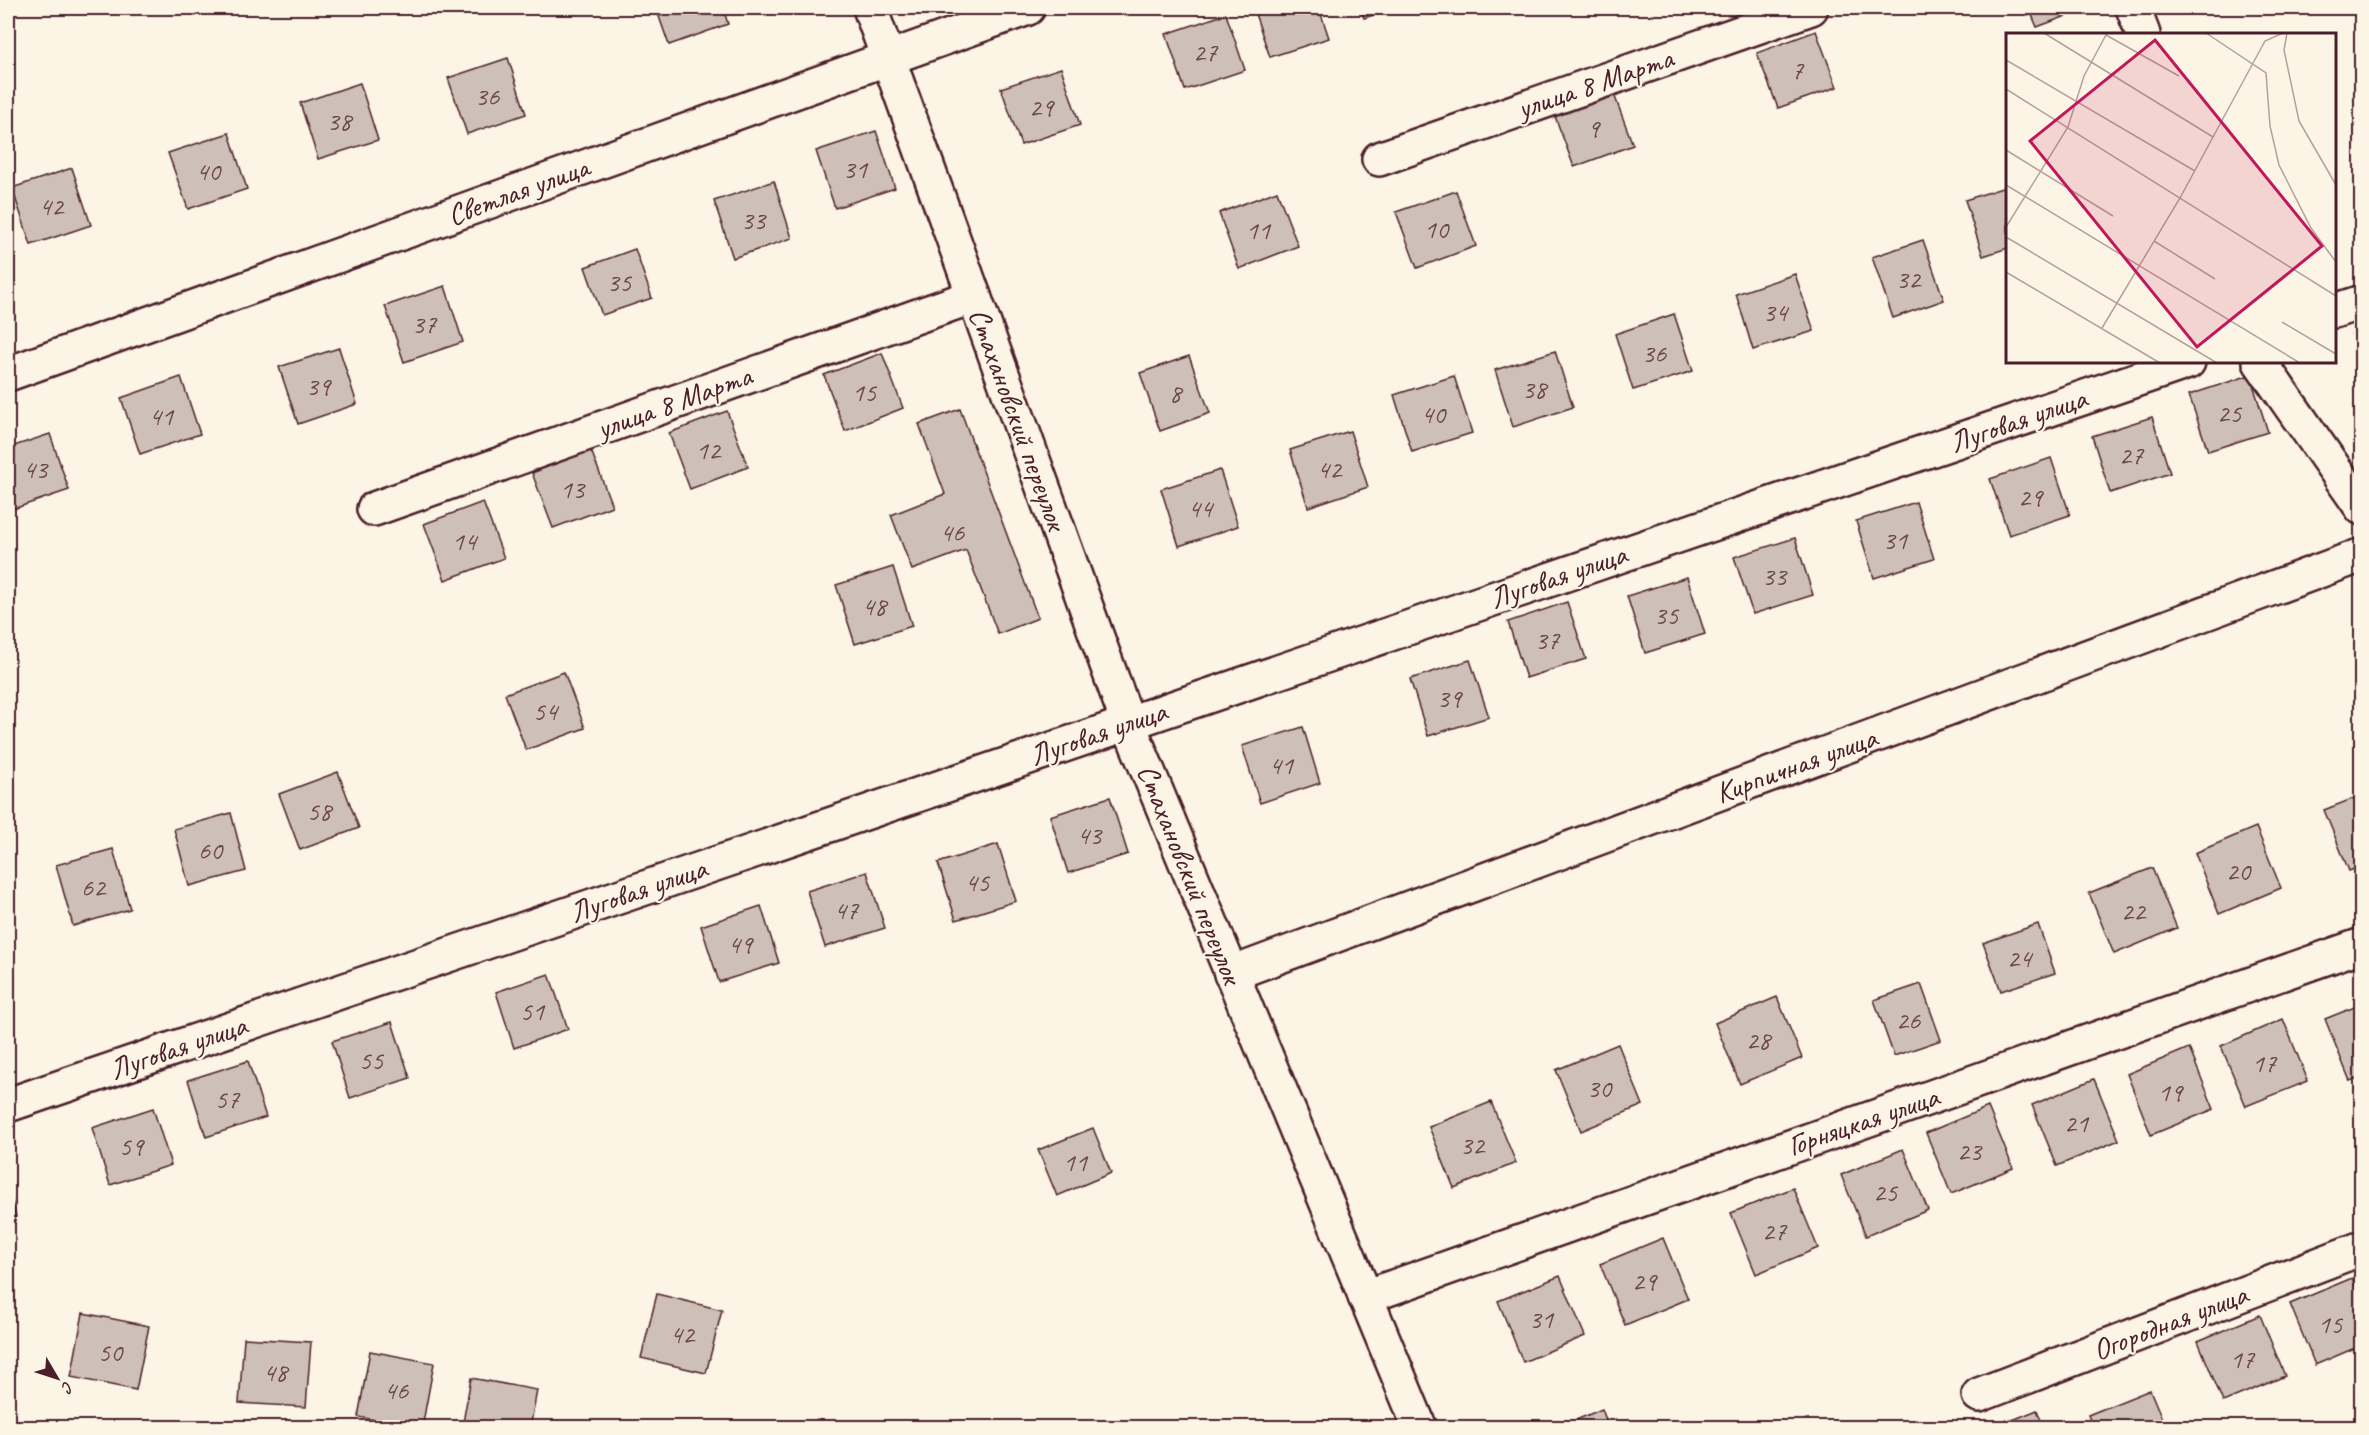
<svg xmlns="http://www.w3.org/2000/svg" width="2369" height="1435" font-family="Caveat,sans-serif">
<rect width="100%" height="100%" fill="#fcf5e5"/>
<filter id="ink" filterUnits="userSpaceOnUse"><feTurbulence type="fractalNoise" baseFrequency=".0167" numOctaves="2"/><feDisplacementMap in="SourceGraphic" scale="12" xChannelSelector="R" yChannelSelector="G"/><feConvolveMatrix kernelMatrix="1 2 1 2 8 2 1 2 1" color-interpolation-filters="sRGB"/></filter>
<g filter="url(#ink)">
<g fill="#cfc0b7" stroke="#4a1f2b" stroke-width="1.5">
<polygon points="656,8 723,8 728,24 669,45"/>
<polygon points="1253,8 1319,8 1329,38 1270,57"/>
<polygon points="1360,8 1396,8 1364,18"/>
<polygon points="2029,8 2088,8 2037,27"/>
<polygon points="1226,14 1245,70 1185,90 1166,34"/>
<polygon points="1816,31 1837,87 1778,108 1757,53"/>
<polygon points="508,58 526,114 467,134 448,78"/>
<polygon points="1061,68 1080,125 1021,145 1001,88"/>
<polygon points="360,83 378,140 318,159 300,103"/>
<polygon points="1612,89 1633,145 1574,167 1553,111"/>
<polygon points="876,131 895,188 835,208 816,151"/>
<polygon points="229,133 247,189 188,209 168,153"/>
<polygon points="72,168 91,225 31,245 12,188"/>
<polygon points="774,181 792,238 733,258 714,201"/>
<polygon points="2008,186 2008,248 1983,256 1965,200"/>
<polygon points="1277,191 1298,246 1239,269 1219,213"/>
<polygon points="1456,191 1476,246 1417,268 1396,212"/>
<polygon points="1923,240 1944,300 1893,318 1872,257"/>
<polygon points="635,249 652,298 602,315 585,267"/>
<polygon points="1795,274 1814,331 1753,350 1736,294"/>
<polygon points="445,286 463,342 404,362 385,306"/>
<polygon points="1674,314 1693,371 1633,390 1615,334"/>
<polygon points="2362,331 2362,364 2352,334"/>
<polygon points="339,348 357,404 298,424 279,367"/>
<polygon points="1555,351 1573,407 1513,427 1495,370"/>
<polygon points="882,353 903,408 845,431 824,375"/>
<polygon points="1189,356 1210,413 1160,431 1140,373"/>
<polygon points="2250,375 2268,432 2208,451 2189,395"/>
<polygon points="1454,376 1472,433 1412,452 1394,395"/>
<polygon points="181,377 200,434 140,454 121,398"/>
<polygon points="960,409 1038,618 998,634 966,550 912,570 891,515 945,494 919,424"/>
<polygon points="727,411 748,467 690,489 669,433"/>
<polygon points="2152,417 2170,473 2110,493 2092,436"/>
<polygon points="1350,431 1368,487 1308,507 1290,450"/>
<polygon points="50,434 69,490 10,510 8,504 8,448"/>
<polygon points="591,450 612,506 553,528 532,473"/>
<polygon points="2051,458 2070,515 2009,535 1990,479"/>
<polygon points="1220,470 1238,526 1179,546 1161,489"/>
<polygon points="483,502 504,558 445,580 424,524"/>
<polygon points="1916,502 1934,559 1874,578 1856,521"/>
<polygon points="1795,538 1813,595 1753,614 1734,557"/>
<polygon points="893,567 912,626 855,644 836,585"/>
<polygon points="1687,577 1705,634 1645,653 1627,596"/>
<polygon points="1567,602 1586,659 1526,678 1508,622"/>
<polygon points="1470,660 1489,717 1428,736 1410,679"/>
<polygon points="564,672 585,728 526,750 505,694"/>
<polygon points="1303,727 1320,783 1260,803 1242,746"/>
<polygon points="338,772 359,828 300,850 279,794"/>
<polygon points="2362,795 2362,866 2349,871 2324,810"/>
<polygon points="1110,797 1128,854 1068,873 1050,816"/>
<polygon points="231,813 246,871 189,886 174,829"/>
<polygon points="2256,827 2281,888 2219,914 2195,853"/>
<polygon points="998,844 1016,901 956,920 938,863"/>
<polygon points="113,849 130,909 73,926 56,865"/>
<polygon points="2152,868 2177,928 2114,954 2089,893"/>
<polygon points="867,872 885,928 825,947 807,891"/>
<polygon points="761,906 779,963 719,982 701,926"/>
<polygon points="2038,924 2055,973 2001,991 1983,943"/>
<polygon points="549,974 568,1029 514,1048 496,992"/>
<polygon points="1921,984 1941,1040 1894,1056 1874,1000"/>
<polygon points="1777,997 1802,1058 1740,1084 1715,1023"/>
<polygon points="2362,1004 2362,1076 2350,1081 2325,1019"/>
<polygon points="2283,1019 2308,1081 2246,1106 2221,1046"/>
<polygon points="392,1022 410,1078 350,1098 332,1041"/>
<polygon points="1618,1044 1643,1105 1581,1131 1556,1070"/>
<polygon points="2189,1048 2214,1109 2151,1135 2127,1074"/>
<polygon points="248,1061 266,1117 206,1137 188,1080"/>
<polygon points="2094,1079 2119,1140 2057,1166 2032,1105"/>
<polygon points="1491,1102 1516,1163 1454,1188 1429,1127"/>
<polygon points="1988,1107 2013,1168 1951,1194 1926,1133"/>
<polygon points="153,1108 171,1165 110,1185 92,1128"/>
<polygon points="1093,1128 1111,1173 1057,1196 1038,1150"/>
<polygon points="1903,1149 1928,1210 1866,1236 1841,1175"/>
<polygon points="8,1186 16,1217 8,1219"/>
<polygon points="1793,1188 1818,1248 1756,1274 1731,1213"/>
<polygon points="1663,1238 1688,1299 1625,1325 1600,1264"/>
<polygon points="1560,1276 1585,1336 1523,1362 1498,1301"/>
<polygon points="2352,1278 2362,1301 2362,1345 2315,1365 2290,1304"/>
<polygon points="657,1294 722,1310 706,1373 641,1358"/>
<polygon points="83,1313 149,1326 136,1390 71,1377"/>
<polygon points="2260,1315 2285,1376 2223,1402 2198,1341"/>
<polygon points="244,1338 311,1342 306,1407 239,1403"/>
<polygon points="370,1351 434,1363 422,1428 358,1417"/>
<polygon points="471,1378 537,1390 530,1428 462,1428"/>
<polygon points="2150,1390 2166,1428 2093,1428 2088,1415"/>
<polygon points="1602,1409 1609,1428 1557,1428"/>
<polygon points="2037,1410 2044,1428 1993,1428"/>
</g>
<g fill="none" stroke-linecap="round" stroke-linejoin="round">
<defs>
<g id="street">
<polyline points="870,8 1128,723 1420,1428"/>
<polyline points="2133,8 2143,34"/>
<polyline points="1379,159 1811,8"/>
<polyline points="2260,362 2362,508"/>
<polyline points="8,374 1028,8"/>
<polyline points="374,509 974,296"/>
<polyline points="1231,974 2362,555"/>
<polyline points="1365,1297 2362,945"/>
<polyline points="1979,1395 2362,1248"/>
</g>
<g id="secondary">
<polyline points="2334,311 2362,302"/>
<polyline points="8,1105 2188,362"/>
</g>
</defs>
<use href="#street" stroke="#4a1f2b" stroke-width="38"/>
<use href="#secondary" stroke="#4a1f2b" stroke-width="38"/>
<use href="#street" stroke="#fcf5e5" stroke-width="33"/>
<use href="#secondary" stroke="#fcf5e5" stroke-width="33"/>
</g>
</g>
<g text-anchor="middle" stroke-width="4.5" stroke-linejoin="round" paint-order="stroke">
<g font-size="27" fill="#6b474e">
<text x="1205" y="61">27</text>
<text x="1797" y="79">7</text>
<text x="487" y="105">36</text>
<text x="1041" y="116">29</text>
<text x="339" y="130">38</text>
<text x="1593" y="137">9</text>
<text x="855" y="178">31</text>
<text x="208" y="180">40</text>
<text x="51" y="215">42</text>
<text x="753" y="229">33</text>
<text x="1436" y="238">10</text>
<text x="1258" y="239">11</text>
<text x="1908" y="288">32</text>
<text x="619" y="291">35</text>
<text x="1775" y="321">34</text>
<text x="424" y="333">37</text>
<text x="1654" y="362">36</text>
<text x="318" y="395">39</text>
<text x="1534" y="398">38</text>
<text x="864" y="401">15</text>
<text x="1175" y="402">8</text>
<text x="2229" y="422">25</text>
<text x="1433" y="423">40</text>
<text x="161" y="425">41</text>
<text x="708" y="459">12</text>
<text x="2131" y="464">27</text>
<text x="35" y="478">43</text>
<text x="1329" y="478">42</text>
<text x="572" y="498">13</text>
<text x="2030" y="506">29</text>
<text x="1200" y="517">44</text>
<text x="952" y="541">46</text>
<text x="1895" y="549">31</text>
<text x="464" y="550">14</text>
<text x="1774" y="585">33</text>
<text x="874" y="615">48</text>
<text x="1666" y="624">35</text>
<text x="1547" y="649">37</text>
<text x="1449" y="707">39</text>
<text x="545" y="720">54</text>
<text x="1281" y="774">41</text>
<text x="319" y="820">58</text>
<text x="1089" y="844">43</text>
<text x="210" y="859">60</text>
<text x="2238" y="880">20</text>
<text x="977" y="891">45</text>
<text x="93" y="896">62</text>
<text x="846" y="919">47</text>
<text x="2133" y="920">22</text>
<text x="740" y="953">49</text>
<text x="2019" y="967">24</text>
<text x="532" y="1020">51</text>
<text x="1908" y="1029">26</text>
<text x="1758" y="1049">28</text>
<text x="371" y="1069">55</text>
<text x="2264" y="1072">17</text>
<text x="1599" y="1097">30</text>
<text x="2170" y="1101">19</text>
<text x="227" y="1108">57</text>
<text x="2076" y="1132">21</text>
<text x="1472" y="1154">32</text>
<text x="131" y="1155">59</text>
<text x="1969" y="1160">23</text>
<text x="1075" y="1171">11</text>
<text x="1885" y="1201">25</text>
<text x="1774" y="1240">27</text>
<text x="1644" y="1290">29</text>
<text x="1541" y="1328">31</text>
<text x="2330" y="1333">15</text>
<text x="682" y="1343">42</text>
<text x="110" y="1361">50</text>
<text x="2242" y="1368">17</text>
<text x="275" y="1381">48</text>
<text x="396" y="1399">46</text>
</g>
<g font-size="30" fill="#4a1f2b" stroke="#fcf5e5">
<text transform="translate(1595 83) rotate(-19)" y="10">улица 8 Марта</text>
<text transform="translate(518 191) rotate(-20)" y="10">Светлая улица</text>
<text transform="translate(674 402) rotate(-20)" y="10">улица 8 Марта</text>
<text transform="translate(1018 419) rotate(70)" y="10">Стахановский переулок</text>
<text transform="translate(2018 420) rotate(-19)" y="10">Луговая улица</text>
<text transform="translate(1558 576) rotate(-19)" y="10">Луговая улица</text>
<text transform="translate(1098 733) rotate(-19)" y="10">Луговая улица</text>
<text transform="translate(1796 765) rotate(-20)" y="10">Кирпичная улица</text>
<text transform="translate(1190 874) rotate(68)" y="10">Стахановский переулок</text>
<text transform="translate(638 890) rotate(-19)" y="10">Луговая улица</text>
<text transform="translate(178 1047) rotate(-19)" y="10">Луговая улица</text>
<text transform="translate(1863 1121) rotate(-19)" y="10">Горняцкая улица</text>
<text transform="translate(2170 1322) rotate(-21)" y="10">Огородная улица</text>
</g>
</g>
<g transform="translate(2006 33)">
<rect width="330" height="330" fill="#fcf5e5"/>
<path fill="none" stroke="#b59f9b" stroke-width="1.5" d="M38,0L207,104M200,0L260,40L264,93L273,132L305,195L330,229M281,0L278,17L293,88L330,152M100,2L173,43M0,27L189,138M0,56L330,263M0,117L107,183M0,152L294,330M0,194L62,94L78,43L101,0M0,204L211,330M148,208L209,246M0,239L154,330M276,289L330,321M96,295L174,165L259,8L277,0"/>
<path fill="#c2185b" fill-opacity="0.15" stroke="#c2185b" stroke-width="3" d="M149,7L316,213L191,314L24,108Z"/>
<rect width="330" height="330" fill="none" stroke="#4a1f2b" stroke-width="3"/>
</g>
<rect width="2369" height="1435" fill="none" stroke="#fcf5e5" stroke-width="30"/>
<rect x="15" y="15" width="2339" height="1405" fill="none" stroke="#4a1f2b" stroke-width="2" filter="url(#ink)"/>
<g transform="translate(57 1378) rotate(129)" stroke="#fcf5e5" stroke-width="4.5" paint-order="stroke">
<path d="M0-4.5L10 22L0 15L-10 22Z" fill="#4a1f2b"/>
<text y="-9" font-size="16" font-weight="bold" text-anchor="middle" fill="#4a1f2b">С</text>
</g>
</svg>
